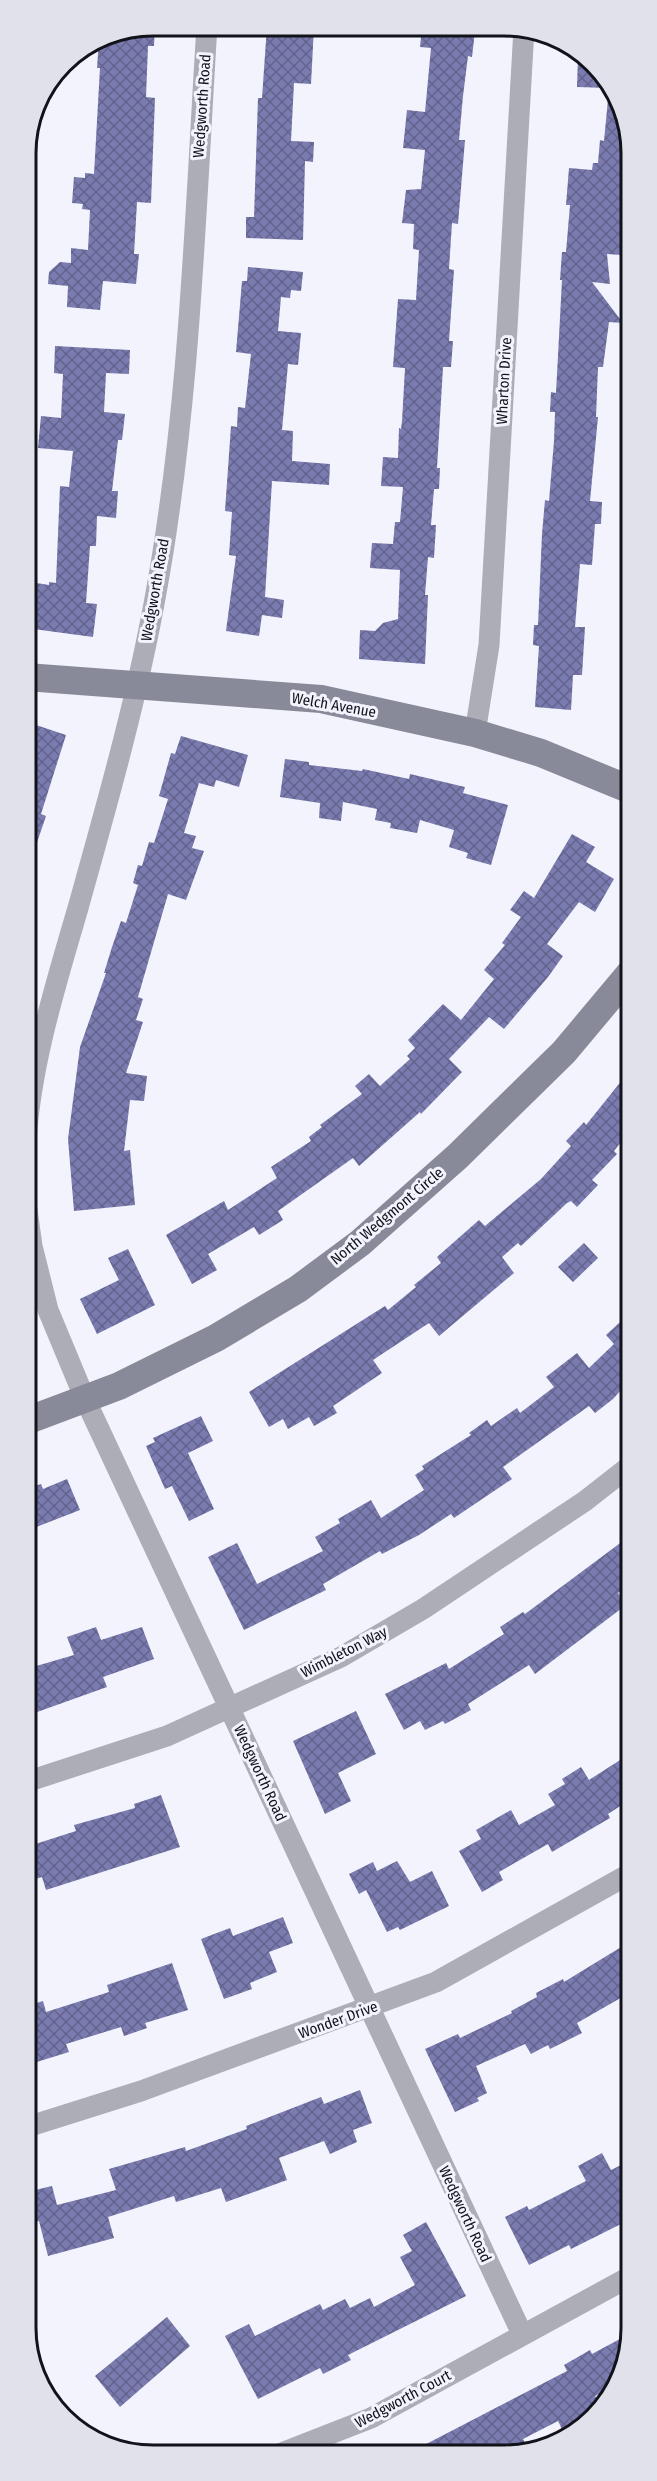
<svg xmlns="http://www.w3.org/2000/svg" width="657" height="2481" font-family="'Fira Sans Condensed',sans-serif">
<defs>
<pattern id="building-cross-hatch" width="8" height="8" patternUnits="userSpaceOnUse" patternTransform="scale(1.5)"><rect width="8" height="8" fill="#7a7baf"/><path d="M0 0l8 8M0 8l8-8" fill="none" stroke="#63638e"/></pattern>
</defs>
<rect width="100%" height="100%" fill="#f3f3fd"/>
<g fill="url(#building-cross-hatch)">
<polygon points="155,26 154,46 148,46 146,97 155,98 151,203 137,202 134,254 139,254 136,284 103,281 100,310 67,307 68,286 48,284 49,272 60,262 71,263 71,248 88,250 90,210 82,209 83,204 72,203 74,177 85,178 85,173 94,174 100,68 97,68 99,39 105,35"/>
<polygon points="267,26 314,27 311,84 294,83 291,141 314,142 313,162 305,161 303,240 246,238 246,217 254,217 258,98 262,98"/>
<polygon points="422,27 475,31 472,57 468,56 463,96 459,140 465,140 458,224 452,223 449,269 454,270 449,341 453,341 451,367 443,367 437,468 440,468 439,489 434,489 431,525 436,525 434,558 428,557 425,595 428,595 425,664 359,659 360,630 375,631 383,623 398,619 400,570 370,568 372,543 393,544 395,522 400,522 403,487 381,486 383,457 398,458 399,428 401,429 402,421 405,368 393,367 398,299 416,300 419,250 413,249 414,224 402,223 406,190 421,189 425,150 403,148 407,110 425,112 431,48 420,47"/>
<polygon points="578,56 600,69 608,88 577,87"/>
<polygon points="609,89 630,136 630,185 621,255 607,254 610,284 592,282 623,323 609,322 603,367 598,367 596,417 598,417 590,501 602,502 601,524 595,524 592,565 580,564 575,627 585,627 582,675 573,675 571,710 535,707 539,646 533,645 534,625 538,625 542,534 545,500 549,501 554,441 555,412 550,412 551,392 556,393 562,280 560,280 562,252 566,252 570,205 566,205 569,168 592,170 593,163 598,163 600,140 604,141"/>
<polygon points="248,267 303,272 301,291 291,290 290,298 281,297 278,331 301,333 298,365 288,364 282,430 293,431 292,461 330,464 329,485 272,481 265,597 284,600 282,618 262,615 259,636 226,631 236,556 229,555 232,512 225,511 231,426 237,427 238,407 245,408 251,354 236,352 242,281 247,281"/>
<polygon points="55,346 130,350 129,374 106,373 104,412 125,414 122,440 118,440 112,491 118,491 116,518 97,516 96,546 90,546 86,603 97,604 93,637 26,628 26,599 30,582 49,585 49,582 56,583 60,486 69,487 73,451 38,448 41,416 61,418 63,374 54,373"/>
<polygon points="30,723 66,735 41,814 46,816 29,866 26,865 26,735"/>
<polygon points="181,736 248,755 239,787 216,780 214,787 199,783 184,833 196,836 192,848 204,851 186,900 168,894 138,997 143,999 136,1020 143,1022 126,1073 147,1076 144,1101 130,1100 124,1151 130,1150 135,1205 74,1211 68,1139 80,1047 106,973 104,973 112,947 121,921 126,923 138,885 133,883 138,865 142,866 149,842 154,843 168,799 159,796 171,753 175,754"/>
<polygon points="285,759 309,762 309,765 362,771 363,769 409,779 410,774 465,787 463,793 508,805 491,865 466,858 468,853 449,847 454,830 420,820 417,833 390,828 391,823 375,820 377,809 343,802 341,821 319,818 320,803 280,797"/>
<polygon points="572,834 595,847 586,862 614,879 595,912 579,902 547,944 563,956 548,977 504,1029 489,1017 449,1059 462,1072 421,1114 420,1112 359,1166 353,1158 278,1211 283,1220 259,1235 254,1227 208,1254 217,1270 192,1284 166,1235 224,1201 228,1210 277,1178 271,1167 311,1141 309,1137 322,1127 320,1125 362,1094 355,1086 369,1074 380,1086 410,1059 407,1056 415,1048 408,1040 443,1004 461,1020 494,979 484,970 505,945 502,943 521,917 510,910 524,891 534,898"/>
<polygon points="631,1069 631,1129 614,1151 617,1154 592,1180 598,1185 577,1207 571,1201 567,1203 521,1246 518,1243 502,1257 514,1273 439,1336 429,1323 373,1360 382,1373 333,1406 337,1413 314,1426 309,1417 288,1429 283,1419 269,1427 249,1392 385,1306 388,1310 416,1287 414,1285 441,1263 437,1257 479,1220 485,1226 541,1179 571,1146 566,1141 584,1122 586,1125"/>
<polygon points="584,1243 598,1258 573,1282 558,1267"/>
<polygon points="128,1249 155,1305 97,1334 80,1299 119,1280 108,1258"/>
<polygon points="631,1312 631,1379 613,1399 595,1413 589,1406 503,1467 512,1479 454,1518 451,1514 419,1535 382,1554 380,1551 323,1584 326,1590 244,1630 208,1557 237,1543 257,1584 323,1551 315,1537 340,1523 338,1519 371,1500 381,1518 424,1490 415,1475 424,1469 422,1466 471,1435 469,1433 487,1420 491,1426 517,1408 520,1413 554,1387 546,1377 577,1353 589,1368 614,1344 606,1335"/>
<polygon points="201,1416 213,1441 188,1453 214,1509 189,1521 172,1486 165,1489 146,1446 155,1442 153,1438"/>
<polygon points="67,1479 80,1510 26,1531 26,1489 41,1484 43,1489"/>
<polygon points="631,1535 631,1583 618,1593 626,1605 535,1674 529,1665 468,1704 471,1710 445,1724 443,1721 425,1730 420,1721 404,1730 385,1694 446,1663 449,1669 504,1634 500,1627 523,1612 525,1614"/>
<polygon points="96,1627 101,1640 142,1627 154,1659 103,1677 107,1687 26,1716 26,1669 74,1655 67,1637"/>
<polygon points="356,1711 376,1754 338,1773 351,1801 325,1814 293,1741"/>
<polygon points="631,1753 631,1799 608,1814 610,1818 552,1852 548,1844 499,1872 503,1880 482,1892 459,1851 481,1839 476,1830 511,1810 519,1825 555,1805 548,1794 565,1784 562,1779 581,1767 589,1780"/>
<polygon points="161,1795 180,1847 46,1890 42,1877 26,1882 26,1847 76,1831 74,1825 135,1808 134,1804"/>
<polygon points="397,1861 410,1882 432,1871 449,1906 400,1930 398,1927 387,1932 366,1890 359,1894 349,1874 373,1862 377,1871"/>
<polygon points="283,1917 293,1943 269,1952 277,1972 250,1983 252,1989 224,1999 201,1939 230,1928 233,1936"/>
<polygon points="631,1941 631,1992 577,2023 582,2033 550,2049 548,2045 531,2054 525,2044 476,2066 487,2093 477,2098 479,2101 455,2112 425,2049 458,2034 460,2038 512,2013 511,2011 537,1997 536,1993 563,1979 564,1982"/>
<polygon points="172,1963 188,2010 145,2023 147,2028 124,2036 121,2027 66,2044 69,2052 27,2065 27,2006 43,2001 46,2012 109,1992 107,1985"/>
<polygon points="360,2090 372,2123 353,2130 357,2142 330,2154 324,2141 279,2158 287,2180 226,2202 221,2188 176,2202 174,2196 108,2217 114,2238 48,2256 39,2221 33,2222 27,2192 52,2186 57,2205 116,2190 109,2169 185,2147 186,2151 247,2129 246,2126 321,2097 324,2104"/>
<polygon points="602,2153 611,2170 621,2165 631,2183 631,2219 571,2249 569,2245 529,2265 505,2217 527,2206 529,2210 586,2181 578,2166"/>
<polygon points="426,2222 466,2296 348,2355 351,2360 323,2374 320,2368 258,2399 225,2336 249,2324 255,2336 320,2304 323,2310 345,2299 350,2308 370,2298 374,2307 415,2285 400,2257 412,2251 403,2235"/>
<polygon points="167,2317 190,2346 120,2407 95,2376"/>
<polygon points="631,2333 610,2388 595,2396 602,2408 600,2412 567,2439 558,2421 523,2439 527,2447 512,2454 506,2447 492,2454 407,2454 567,2371 564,2365 590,2350 592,2354"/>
</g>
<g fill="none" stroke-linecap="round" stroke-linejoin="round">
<g stroke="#acadb7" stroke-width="21">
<polyline points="475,733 489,645 524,28"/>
<path d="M26,1141C31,1062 56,984 78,908C107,804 137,699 156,593C190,406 195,215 207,26"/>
<polyline points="26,1203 32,1246 48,1310 85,1399 522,2334"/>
<polyline points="26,1782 167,1736 341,1657 423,1609 585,1501 631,1465"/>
<polyline points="27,2127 141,2091 436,1982 631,1873"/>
<polyline points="279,2454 371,2418 631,2276"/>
</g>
<g stroke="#898a99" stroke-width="28">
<polyline points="26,677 321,699 475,733 541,753 631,790"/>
<polyline points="26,1421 119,1386 216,1338 298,1289 360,1243 458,1156 564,1052 631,972"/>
</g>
</g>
<g text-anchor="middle" stroke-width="6" stroke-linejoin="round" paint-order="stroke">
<g font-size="15" fill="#12121a" stroke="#f3f3fd">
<text transform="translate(202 106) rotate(-86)" y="5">Wedgworth Road</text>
<text transform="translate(504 381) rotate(-87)" y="5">Wharton Drive</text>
<text transform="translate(155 590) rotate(-80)" y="5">Wedgworth Road</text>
<text transform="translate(334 705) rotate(10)" y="5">Welch Avenue</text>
<text transform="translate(387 1216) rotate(-40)" y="5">North Wedgmont Circle</text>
<text transform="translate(344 1652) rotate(-27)" y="5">Wimbleton Way</text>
<text transform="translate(260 1773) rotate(65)" y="5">Wedgworth Road</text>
<text transform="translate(338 2020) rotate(-20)" y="5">Wonder Drive</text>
<text transform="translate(465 2214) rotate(65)" y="5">Wedgworth Road</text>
<text transform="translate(403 2399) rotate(-28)" y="5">Wedgworth Court</text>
</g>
</g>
<path d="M0 0H657V2481H0ZM153 36H504A117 117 0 0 1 621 153V2328A117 117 0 0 1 504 2445H153A117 117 0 0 1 36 2328V153A117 117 0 0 1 153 36Z" fill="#e1e1eb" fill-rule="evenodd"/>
<path fill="none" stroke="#12121a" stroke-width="3" d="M153 36H504A117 117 0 0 1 621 153V2328A117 117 0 0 1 504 2445H153A117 117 0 0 1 36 2328V153A117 117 0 0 1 153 36Z"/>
</svg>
